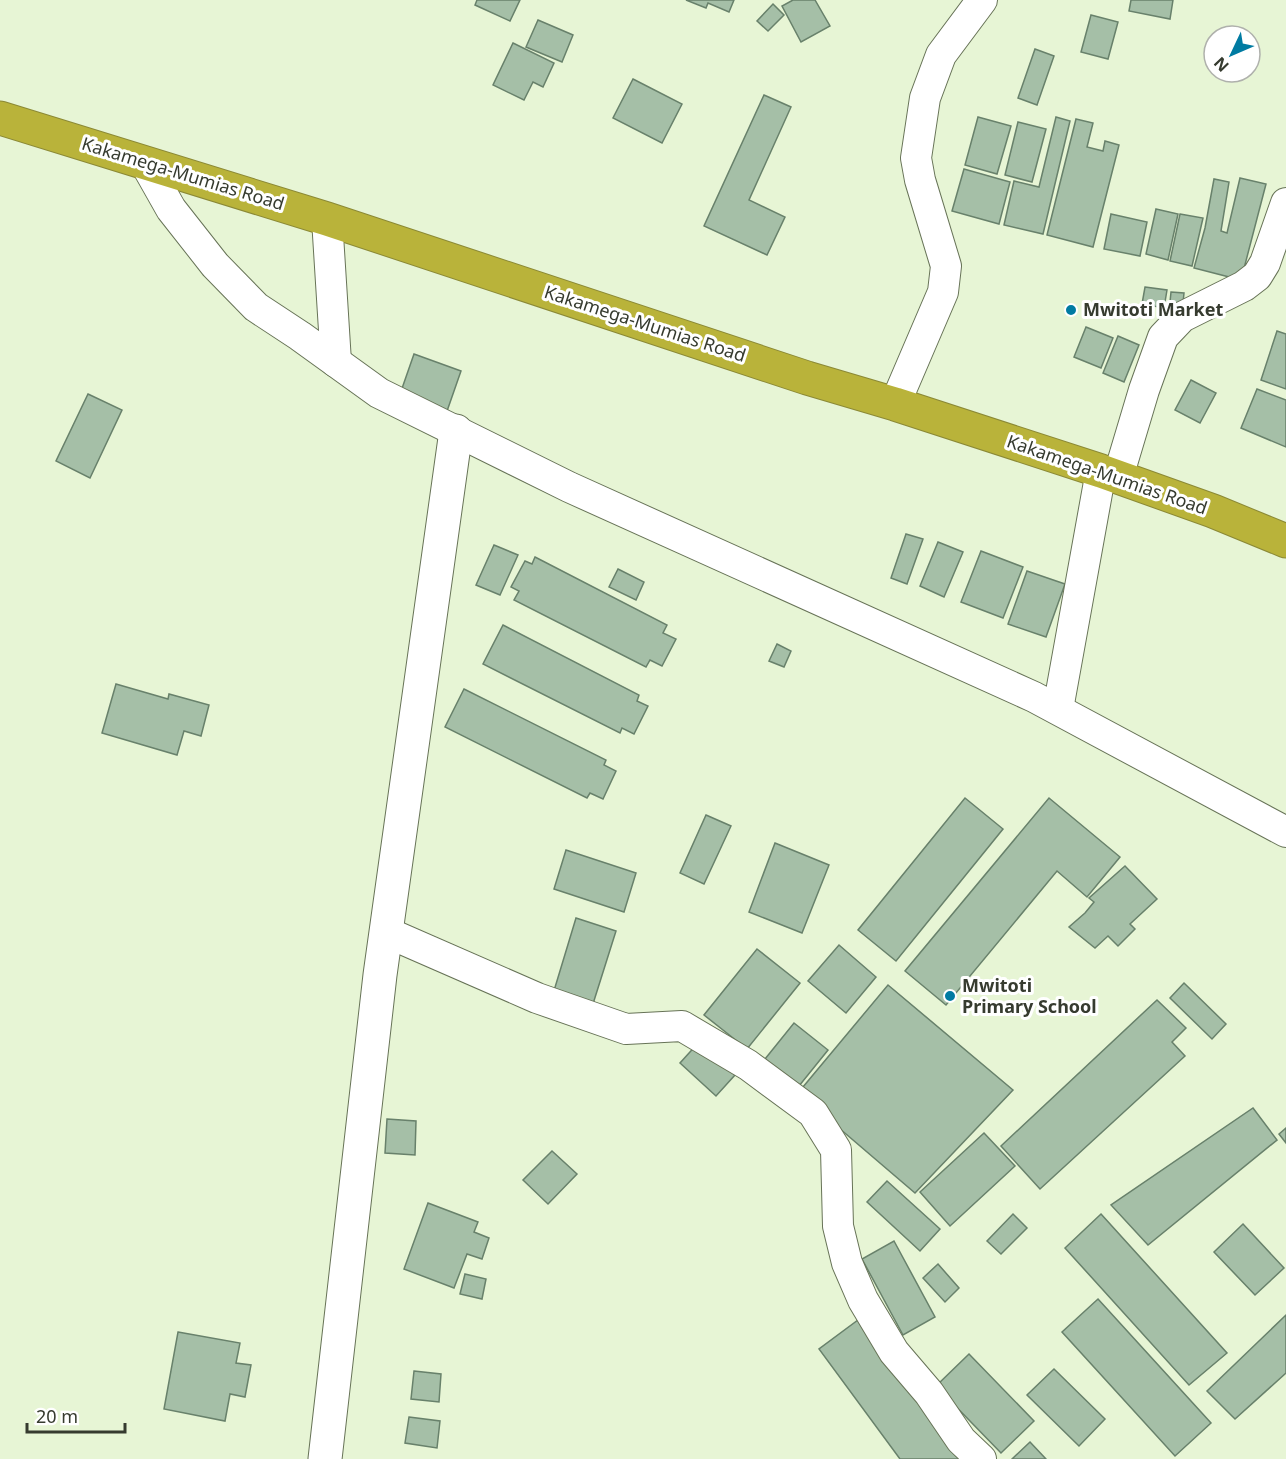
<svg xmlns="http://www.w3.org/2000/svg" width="1286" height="1459" font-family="'Noto Sans',sans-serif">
<rect width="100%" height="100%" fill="#e7f5d5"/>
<g fill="#a5bfa7" stroke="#68816b" stroke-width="1.5">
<polygon points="477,0 520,0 510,21 475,5"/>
<polygon points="686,0 734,0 729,12 708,3 706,8"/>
<polygon points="793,0 815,0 830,26 801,42 782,6"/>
<polygon points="1131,0 1173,0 1170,19 1129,11"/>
<polygon points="773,4 784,15 768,31 757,21"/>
<polygon points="1091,15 1118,22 1108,59 1081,52"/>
<polygon points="538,20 573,35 562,62 526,47"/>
<polygon points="513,43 554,63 543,87 533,82 524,100 493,85"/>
<polygon points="1035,49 1054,56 1037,105 1018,98"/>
<polygon points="633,79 682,104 662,143 613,118"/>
<polygon points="764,95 791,107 749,200 785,217 767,255 704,226"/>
<polygon points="978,117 1011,126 997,174 965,165"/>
<polygon points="1056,117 1070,121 1043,234 1004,225 1014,181 1039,187"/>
<polygon points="1076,119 1093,123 1087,147 1103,151 1105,141 1119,145 1093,247 1047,235"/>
<polygon points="1018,122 1046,129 1032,182 1005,175"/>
<polygon points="964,169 1010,182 999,224 952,211"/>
<polygon points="1240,178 1266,184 1241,280 1194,268 1205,228 1214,179 1229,182 1221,231 1227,233"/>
<polygon points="1156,209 1178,214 1168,260 1146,254"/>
<polygon points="1111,214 1147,222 1140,256 1104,249"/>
<polygon points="1180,214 1203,218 1192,266 1170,261"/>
<polygon points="1145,287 1167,290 1164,308 1142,304"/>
<polygon points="1171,292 1184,293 1182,313 1169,312"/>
<polygon points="1086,327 1113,338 1101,368 1074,357"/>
<polygon points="1277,331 1286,334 1286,389 1261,380"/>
<polygon points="1118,336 1139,345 1124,382 1103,373"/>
<polygon points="414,354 461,371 446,414 399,397"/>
<polygon points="1191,380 1216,393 1200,423 1175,410"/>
<polygon points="1257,389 1286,400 1286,447 1241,428"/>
<polygon points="88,394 122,410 90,478 56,461"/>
<polygon points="906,534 923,539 907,584 891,578"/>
<polygon points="938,542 963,552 944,597 920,586"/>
<polygon points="494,545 518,555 500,595 476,585"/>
<polygon points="981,551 1023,567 1003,618 961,602"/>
<polygon points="535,557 667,625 663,633 676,639 662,666 650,660 646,667 514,600 519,591 511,587 525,561 532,564"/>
<polygon points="618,569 644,582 636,600 609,587"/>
<polygon points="1027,571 1065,584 1046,637 1008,624"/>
<polygon points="503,625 639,695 637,701 648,706 634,734 622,728 620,733 483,664"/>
<polygon points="777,644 791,651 784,667 769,661"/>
<polygon points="116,684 168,699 169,694 209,705 201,736 184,731 177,755 102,733"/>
<polygon points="464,689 606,760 604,765 616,771 603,799 590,793 587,798 445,727"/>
<polygon points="965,798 1003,829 896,961 858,930"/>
<polygon points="1049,798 1120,857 1087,897 1057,871 946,1005 905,971"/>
<polygon points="706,815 731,826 704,884 680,873"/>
<polygon points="775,843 829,865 802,933 749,912"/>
<polygon points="566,850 636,873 624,912 554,889"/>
<polygon points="1125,866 1157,899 1130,924 1135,929 1118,946 1108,936 1095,948 1069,927 1085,913 1094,902 1089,898"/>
<polygon points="576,918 616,931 592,1007 553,994"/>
<polygon points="839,945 876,977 846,1013 808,981"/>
<polygon points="757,949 800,983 747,1049 704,1015"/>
<polygon points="1184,983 1226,1024 1212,1039 1170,998"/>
<polygon points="888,985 1013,1090 915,1193 798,1093"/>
<polygon points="1157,1000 1186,1028 1172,1042 1185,1056 1040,1189 1001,1146"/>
<polygon points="794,1023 828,1050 795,1091 761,1064"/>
<polygon points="699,1042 735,1075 716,1096 680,1063"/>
<polygon points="1253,1108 1277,1140 1148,1245 1111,1205"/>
<polygon points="387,1119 416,1121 415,1155 385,1153"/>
<polygon points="1286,1128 1286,1143 1279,1134"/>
<polygon points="984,1133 1015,1166 950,1226 920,1192"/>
<polygon points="552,1151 577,1174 548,1204 523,1180"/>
<polygon points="887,1181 940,1229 920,1251 867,1202"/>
<polygon points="428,1203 478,1222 474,1232 489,1238 482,1259 467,1254 454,1288 404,1269"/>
<polygon points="1013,1214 1027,1228 1001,1254 987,1241"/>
<polygon points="1101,1214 1227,1353 1189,1385 1065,1248"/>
<polygon points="1243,1224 1284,1268 1255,1295 1214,1252"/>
<polygon points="894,1241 935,1317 903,1335 862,1259"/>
<polygon points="938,1264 959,1288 945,1302 923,1278"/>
<polygon points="465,1274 486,1279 482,1299 460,1294"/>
<polygon points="1098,1299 1211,1423 1175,1456 1062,1332"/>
<polygon points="1286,1315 1286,1373 1235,1419 1207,1391"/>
<polygon points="862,1317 964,1455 959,1459 900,1459 819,1349"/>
<polygon points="178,1332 240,1343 236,1363 251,1365 245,1397 230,1394 225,1421 164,1409"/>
<polygon points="969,1354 1034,1421 1001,1453 936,1386"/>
<polygon points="1054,1369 1105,1419 1079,1446 1027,1395"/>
<polygon points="414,1371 441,1374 439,1402 411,1399"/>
<polygon points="409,1417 440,1421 437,1448 405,1443"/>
<polygon points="1030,1442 1046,1459 1012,1459"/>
</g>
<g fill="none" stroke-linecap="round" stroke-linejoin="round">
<defs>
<g id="street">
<polyline points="145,163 171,209 215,265 256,307 300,336 379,393 569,487 1034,697 1286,832"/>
<polyline points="327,219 336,362"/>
<polyline points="895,404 943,292 946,266 920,180 916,158 925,98 941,55 982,0"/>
<polyline points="1118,477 1144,390 1163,337 1182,317 1244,286 1257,276 1265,263 1286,203"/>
<polyline points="1058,709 1101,471"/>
<polyline points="386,932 537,998 626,1029 682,1026 748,1065 813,1113 836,1150 838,1226 847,1263 863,1300 894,1352 929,1393 961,1440 981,1459"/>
</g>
<polyline id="secondary" points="325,1459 380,975 456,431"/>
<polyline id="highway" points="0,118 327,219 807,378 895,404 1101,471 1213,511 1286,541"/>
</defs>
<use href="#street" stroke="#677357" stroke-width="32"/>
<use href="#secondary" stroke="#677357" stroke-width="35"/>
<use href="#highway" stroke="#8b8936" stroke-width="35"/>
<use href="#street" stroke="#fff" stroke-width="30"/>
<use href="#secondary" stroke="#fff" stroke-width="33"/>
<use href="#highway" stroke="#b9b33a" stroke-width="33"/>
</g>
<g fill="#007ba2" stroke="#fff" stroke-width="2">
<circle cx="1071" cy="310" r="6"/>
<circle cx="950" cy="996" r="6"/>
</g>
<g text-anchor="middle" stroke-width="6" stroke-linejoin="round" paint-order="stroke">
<g font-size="18" fill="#363b2f" stroke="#fff">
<text transform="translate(183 174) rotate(17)" y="6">Kakamega-Mumias Road</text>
<text transform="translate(645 324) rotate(18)" y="6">Kakamega-Mumias Road</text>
<text transform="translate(1107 475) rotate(19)" y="6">Kakamega-Mumias Road</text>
</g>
<g font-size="18" font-weight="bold" fill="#363b2f" stroke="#fff" text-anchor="start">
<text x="1083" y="316">Mwitoti Market</text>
<text x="962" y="992">Mwitoti<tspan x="962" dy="21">Primary School</tspan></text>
</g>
</g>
<g transform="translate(1232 54) rotate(226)"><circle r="28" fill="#ffffff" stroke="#afb1ac" stroke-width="1.5"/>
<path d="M0-4.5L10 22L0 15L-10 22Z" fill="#007ba2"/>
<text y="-9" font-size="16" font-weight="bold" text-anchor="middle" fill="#363b2f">N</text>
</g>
<path d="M27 1423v9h98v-9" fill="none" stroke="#363b2f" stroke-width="3"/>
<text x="36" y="1423" font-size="18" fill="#363b2f" stroke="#ffffff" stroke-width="4.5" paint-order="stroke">20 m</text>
</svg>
